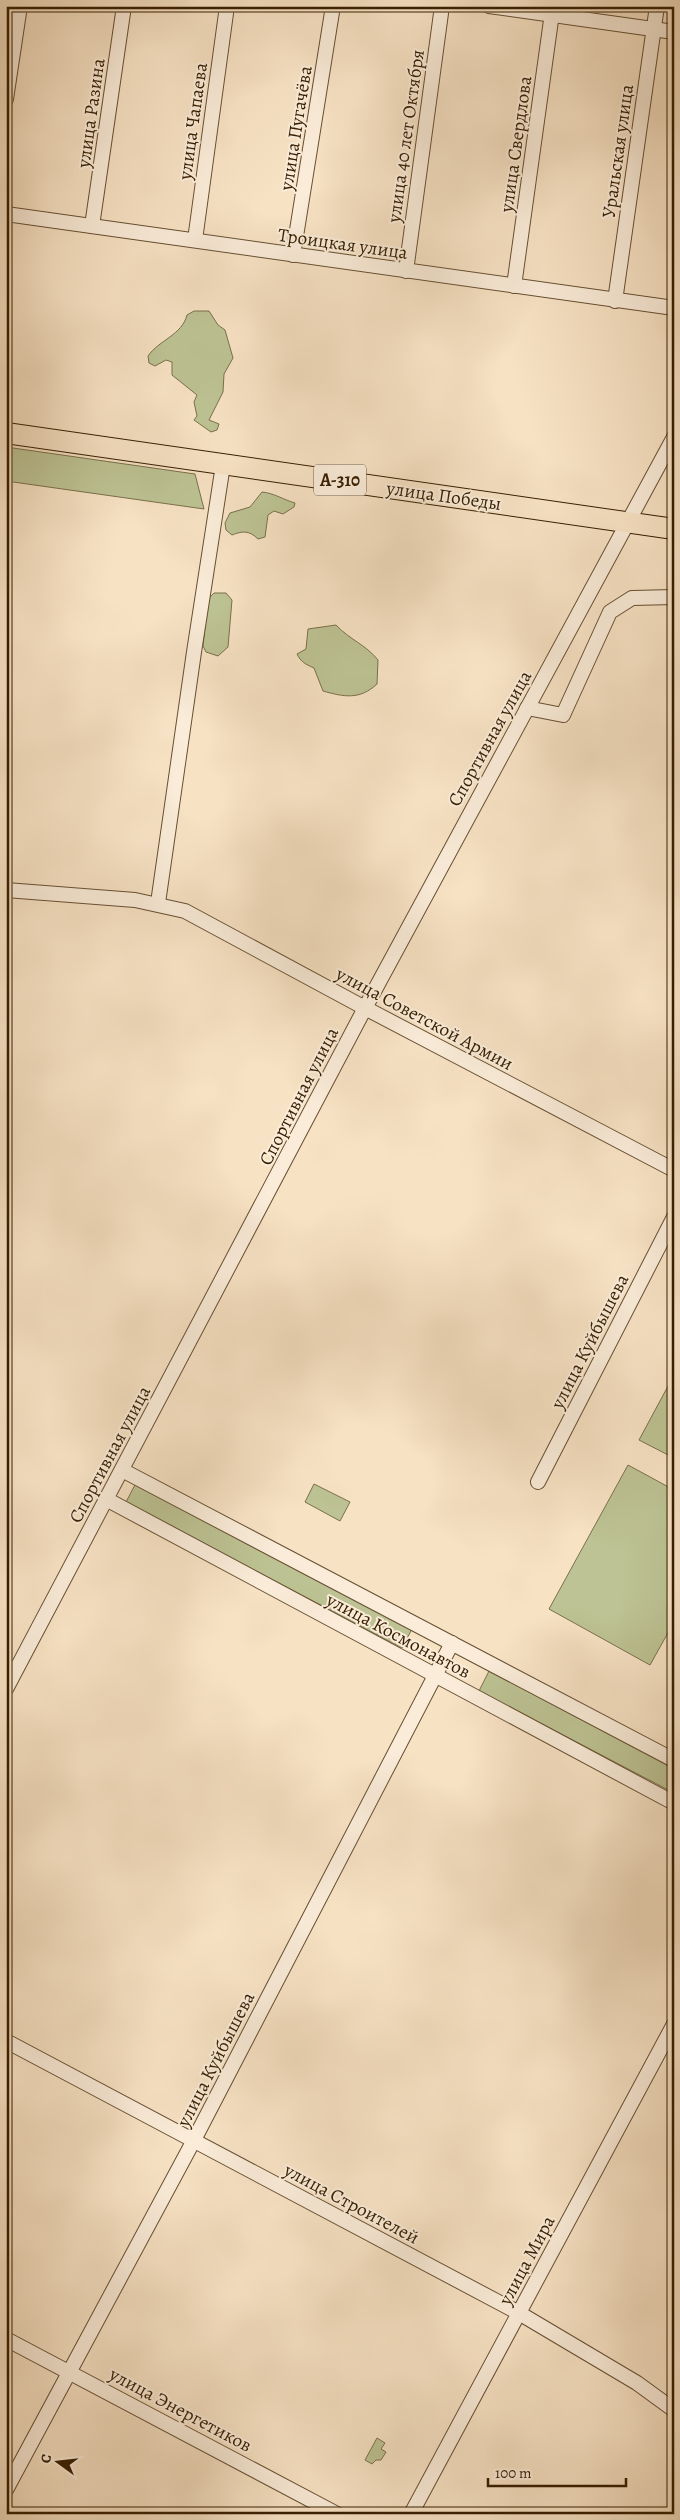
<svg xmlns="http://www.w3.org/2000/svg" width="680" height="2520" font-family="Alegreya,serif">
<rect width="100%" height="100%" fill="#f7e2c4"/>
<filter id="stains"><feTurbulence type="fractalNoise" baseFrequency=".004" numOctaves="4"/><feColorMatrix values="0 0 0 0 .2 0 0 0 0 .09 0 0 0 0 .02 0 0 0 .5 -.17"/></filter>
<radialGradient id="worn" r=".72"><stop offset=".6" stop-color="#630" stop-opacity="0"/><stop offset="1" stop-color="#630" stop-opacity=".3"/></radialGradient>
<g fill="#bdc394" stroke="#7a704a">
<path d="M194,311H209L218,325L225,330L233,358L224,374L223,392L209,420L219,424L217,430L211,432L194,420L197,416L194,402L197,395L172,375V362L166,360L155,366L149,363L148,356C159,340 182,335 187,315Z"/>
<polygon points="6,447 195,474 204,509 6,481"/>
<path d="M262,492C274,493 284,500 295,503L294,507L283,514L274,511L268,515L265,537L258,539C249,530 242,531 232,535L226,530L225,523L230,513L250,507Z"/>
<polygon points="214,593 226,593 232,600 228,647 218,656 206,652 203,646 208,599"/>
<path d="M336,625C350,640 365,644 378,660L377,684C360,700 344,697 323,691L314,668C305,664 301,662 297,654L306,649L308,629Z"/>
<polygon points="674,1375 674,1458 639,1440"/>
<polygon points="628,1465 674,1490 674,1622 650,1665 549,1609"/>
<polygon points="136,1483 412,1629 402,1648 126,1502"/>
<polygon points="314,1484 350,1502 340,1521 305,1502"/>
<polygon points="489,1671 674,1769 674,1793 479,1691"/>
<polygon points="377,2438 385,2443 381,2449 386,2452 381,2460 376,2460 372,2464 365,2460"/>
</g>
<g fill="none" stroke-linecap="round" stroke-linejoin="round">
<defs>
<g id="minor">
<polyline points="489,6 674,32"/>
<polyline points="6,99 20,6"/>
<polyline points="6,214 674,308"/>
<polyline points="92,226 124,6"/>
<polyline points="195,240 227,6"/>
<polyline points="293,255 333,6"/>
<polyline points="406,271 442,6"/>
<polyline points="514,286 553,6"/>
<polyline points="615,301 657,6"/>
<polyline points="527,708 563,715 610,612 632,598 674,597"/>
<polyline points="6,890 135,900 185,911 365,1008 674,1170"/>
<polyline points="158,903 194,652 223,465"/>
<polyline points="122,1470 674,1760"/>
<polyline points="538,1482 674,1217"/>
<polyline points="106,1499 674,1803"/>
<polyline points="6,1689 365,1008 674,437"/>
<polyline points="6,2041 519,2313 637,2383 674,2410"/>
<polyline points="6,2339 337,2514"/>
<polyline points="6,2490 194,2140 452,1643"/>
<polyline points="411,2514 674,2024"/>
</g>
<polyline id="highway" points="6,433 674,529"/>
</defs>
<use href="#minor" stroke="#674f32" stroke-width="16"/>
<use href="#highway" stroke="#371e01" stroke-width="22"/>
<use href="#minor" stroke="#faecd9" stroke-width="14"/>
<use href="#highway" stroke="#f7e2c4" stroke-width="20"/>
</g>
<g text-anchor="middle" stroke-width="4" stroke-linejoin="round" paint-order="stroke">
<rect fill="#faecd9" stroke="#725c42" stroke-width="1" x="314" y="464.5" width="52" height="31" rx="4"/>
<g font-size="18" font-weight="bold" fill="#371e01">
<text x="340" y="486">А-310</text>
</g>
<g font-size="19" fill="#371e01" stroke="#faecd9">
<text transform="translate(90 113) rotate(-82)" y="7">улица Разина</text>
<text transform="translate(192 121) rotate(-82)" y="7">улица Чапаева</text>
<text transform="translate(295 128) rotate(-81)" y="7">улица Пугачёва</text>
<text transform="translate(405 136) rotate(-82)" y="7">улица 40 лет Октября</text>
<text transform="translate(515 144) rotate(-82)" y="7">улица Свердлова</text>
<text transform="translate(617 151) rotate(-82)" y="7">Уральская улица</text>
<text transform="translate(343 243) rotate(8)" y="7">Троицкая улица</text>
<text transform="translate(444 495) rotate(8)" y="7">улица Победы</text>
<text transform="translate(489 738) rotate(-61)" y="7">Спортивная улица</text>
<text transform="translate(425 1018) rotate(28)" y="7">улица Советской Армии</text>
<text transform="translate(298 1096) rotate(-63)" y="7">Спортивная улица</text>
<text transform="translate(589 1341) rotate(-63)" y="7">улица Куйбышева</text>
<text transform="translate(109 1454) rotate(-62)" y="7">Спортивная улица</text>
<text transform="translate(399 1635) rotate(28)" y="7">улица Космонавтов</text>
<text transform="translate(215 2059) rotate(-63)" y="7">улица Куйбышева</text>
<text transform="translate(352 2203) rotate(28)" y="7">улица Строителей</text>
<text transform="translate(526 2260) rotate(-62)" y="7">улица Мира</text>
<text transform="translate(181 2409) rotate(28)" y="7">улица Энергетиков</text>
</g>
</g>
<rect width="680" height="2520" fill="none" stroke="#f7e2c4" stroke-width="25"/>
<rect x="8" y="8" width="665" height="2505" fill="none" stroke="#371e01" stroke-width="2.5"/>
<rect x="12" y="12" width="655" height="2495" fill="none" stroke="#371e01"/>
<g transform="translate(58 2462) rotate(285)" stroke="#faecd9" stroke-width="4" paint-order="stroke">
<path d="M0-4L9 19L0 12L-9 19Z" fill="#371e01"/>
<text y="-8" font-size="14" font-weight="bold" text-anchor="middle" fill="#371e01">С</text>
</g>
<path d="M488 2478v8h138v-8" fill="none" stroke="#371e01" stroke-width="2.5"/>
<text x="495" y="2478" font-size="15" fill="#371e01" stroke="#faecd9" stroke-width="4" paint-order="stroke">100 m</text>
<rect width="100%" height="100%" filter="url(#stains)"/>
<rect width="100%" height="100%" fill="url(#worn)"/>
</svg>
